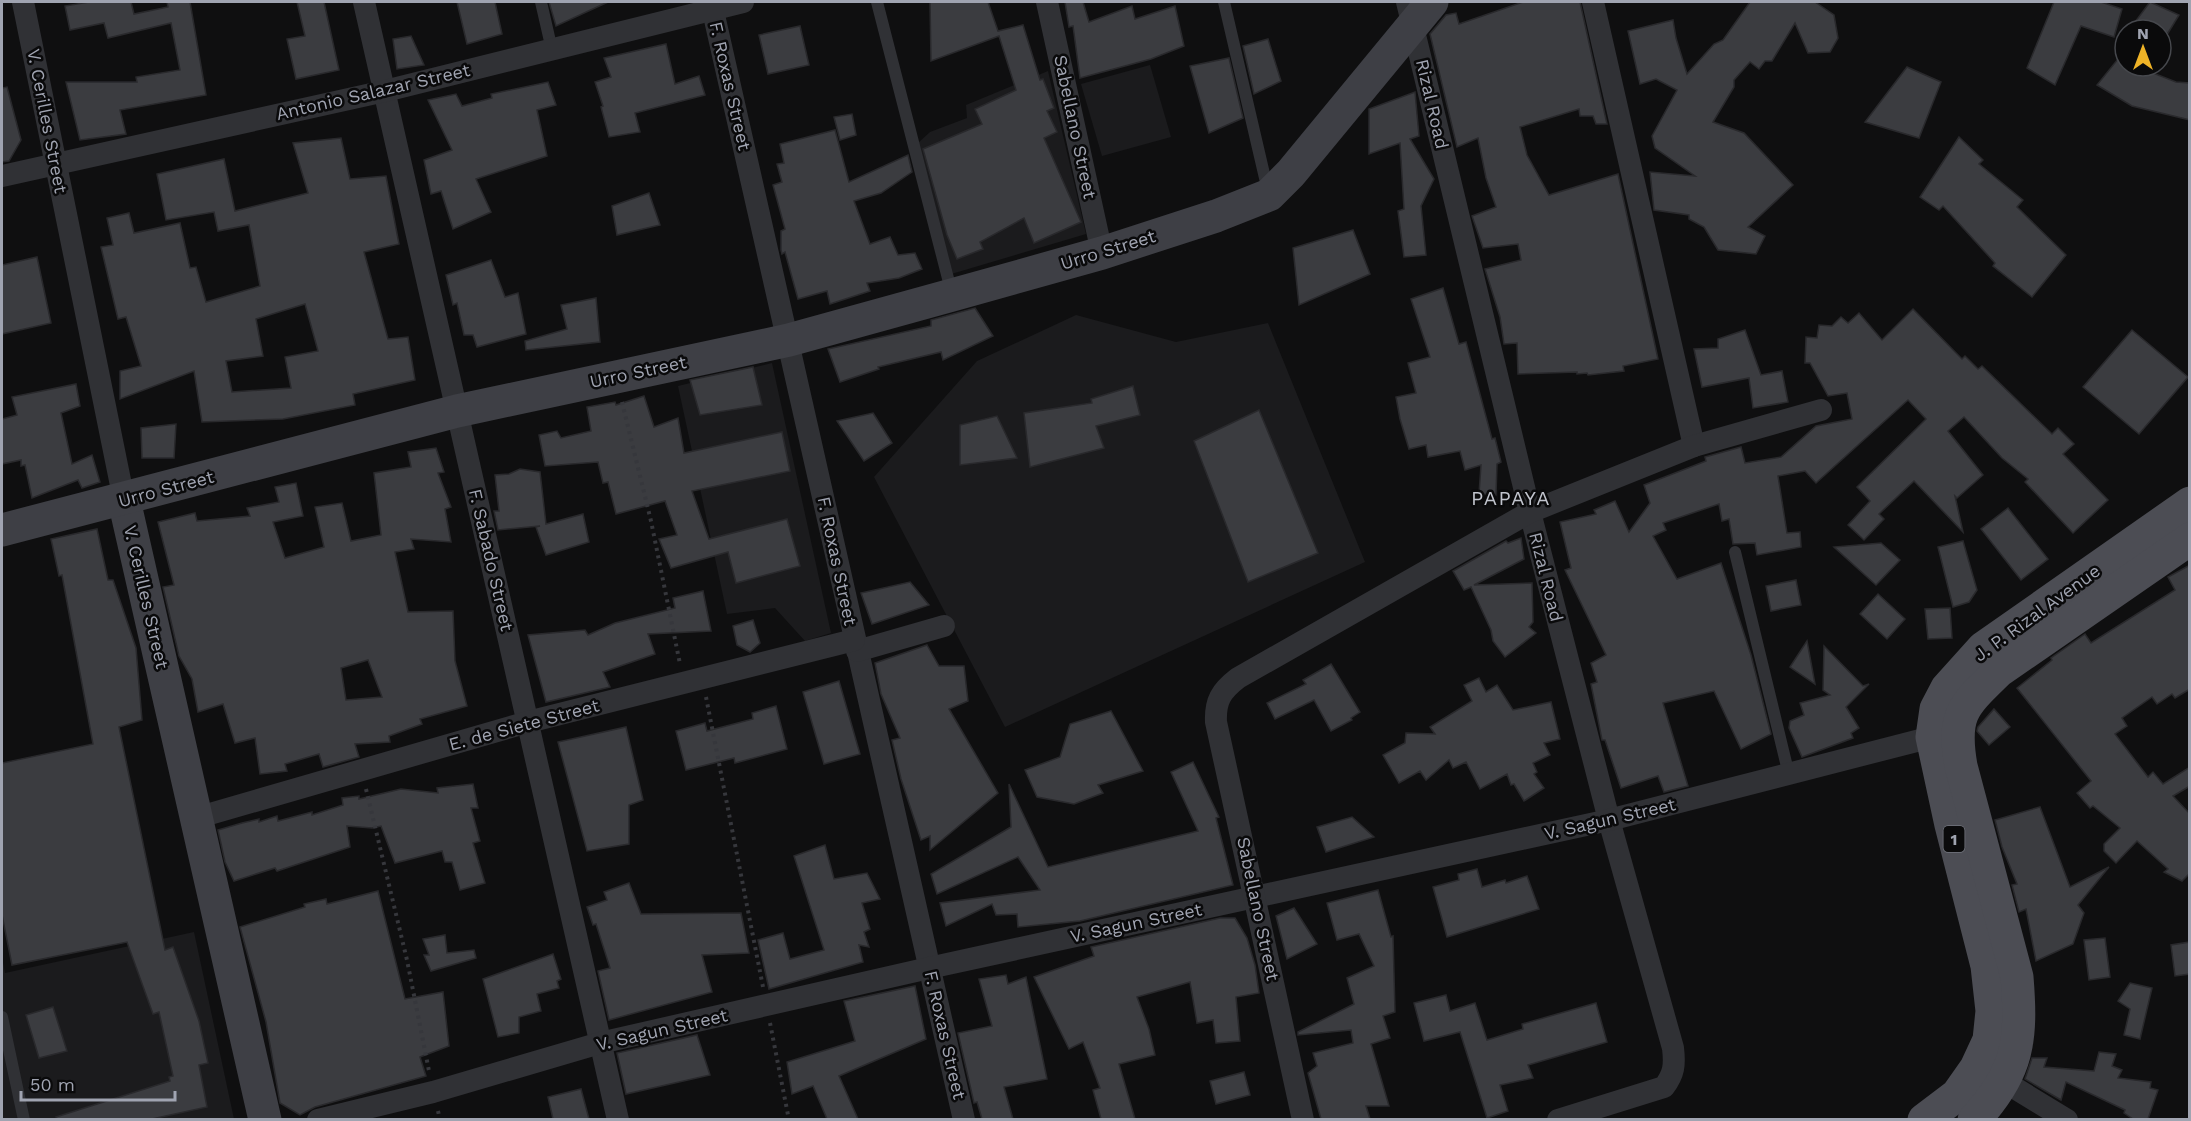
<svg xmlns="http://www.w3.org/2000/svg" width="2191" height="1121" font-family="'Work Sans',sans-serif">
<rect width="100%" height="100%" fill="#0f0f10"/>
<g fill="#1b1b1d">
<polygon points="1150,65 1171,137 1102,156 1081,84"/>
<polygon points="1048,71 1086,234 948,275 918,143 930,132 967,118 966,105"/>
<polygon points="1076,315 1176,342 1268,323 1365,562 1005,727 874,477 977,361"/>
<polygon points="772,363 831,633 805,641 775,608 727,614 678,386"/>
<polygon points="194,932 234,1119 2,1119 2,957 5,973"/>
</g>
<g fill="#3b3c40" stroke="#29292c" stroke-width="1.5" fill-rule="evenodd">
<polygon points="89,2 131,2 134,14 168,7 167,2 190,2 206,95 120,110 126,134 80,140 66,82 137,82 136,77 180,70 171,23 108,38 104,23 70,30 65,6"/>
<polygon points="297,2 324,2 339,70 296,79 287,39 305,36"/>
<polygon points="457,2 495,2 502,34 467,44"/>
<polygon points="549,2 608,2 556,26"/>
<polygon points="930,2 988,2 998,31 1023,25 1040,80 1043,79 1054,108 1047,111 1057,132 1044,138 1081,222 1034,243 1024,218 980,242 983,249 957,259 947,235 923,149 982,124 975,109 1016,90 999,36 931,61"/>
<polygon points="1065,2 1083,2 1089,22 1132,6 1135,19 1175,6 1184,46 1151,59 1080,78 1073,26 1069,27"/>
<polygon points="1523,2 1580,2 1607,124 1596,124 1593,116 1580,116 1579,109 1520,127 1527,155 1549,195 1618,174 1658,359 1623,366 1624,371 1588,375 1587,373 1577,374 1577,372 1518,374 1517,343 1504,344 1500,317 1485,269 1521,260 1518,244 1483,248 1472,216 1496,207 1486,178 1478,138 1457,147 1430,34 1446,15 1456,13 1459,24"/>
<polygon points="1750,2 1815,2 1834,15 1838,38 1830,52 1808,53 1795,23 1772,61 1765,61 1759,69 1750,62 1734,80 1734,87 1713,122 1744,133 1793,185 1748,227 1765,236 1756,254 1718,250 1704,227 1689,219 1689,215 1654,210 1650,172 1695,176 1655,148 1652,136 1677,90 1656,79 1640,84 1628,31 1673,20 1676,38 1687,74 1714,44 1723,40"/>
<polygon points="2054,2 2101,2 2122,9 2114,37 2081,26 2055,85 2027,68"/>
<polygon points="2150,2 2179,15 2168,33 2135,22"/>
<polygon points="800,26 809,65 768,74 759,35"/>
<polygon points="411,36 424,65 397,69 393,39"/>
<polygon points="1268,39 1281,81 1254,94 1243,46"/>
<polygon points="666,44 675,84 699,76 705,95 635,113 640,132 609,137 601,107 603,106 595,82 611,77 604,58"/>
<polygon points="1229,58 1243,118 1209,133 1190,66"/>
<polygon points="2118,59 2125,66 2143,72 2143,69 2176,82 2190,83 2190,120 2132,106 2097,85"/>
<polygon points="1907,67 1941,82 1919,138 1865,122"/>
<polygon points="548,82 556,105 537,110 547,156 476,179 491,212 453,229 441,191 431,194 424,160 452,150 428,100 456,94 462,106 492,98 491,94"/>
<polygon points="7,87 21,140 9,161 2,162 2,88"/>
<polygon points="1415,92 1419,136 1410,139 1434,179 1421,206 1426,255 1404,257 1398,211 1404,209 1400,143 1369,154 1369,109"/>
<polygon points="852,114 856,135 840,140 834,117"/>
<polygon points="835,130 849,182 908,155 912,172 881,193 854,201 870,244 890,237 898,255 915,253 922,269 899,278 867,283 870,291 830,304 827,291 798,299 785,252 782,254 781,250 781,231 785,229 773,185 782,182 777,164 784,163 780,144"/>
<polygon points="1959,137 1983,160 1979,164 2023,200 2017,207 2066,255 2032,297 1993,266 1995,263 1943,206 1939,210 1920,197"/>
<path d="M341,138L350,179L386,176L399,244L364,252L388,339L408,337L415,380L353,394L355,405L283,419L202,422L194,371L120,399V371L141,366L126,317L118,319L101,247L113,245L107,218L129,213L134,233L180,223L190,268L196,267L206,302L260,286L249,225L218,231L214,212L166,220L157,174L224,159L235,211L308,193L293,143ZM305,304L318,351L285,357L291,388L232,392L226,361L263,356L256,319Z"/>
<polygon points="649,193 660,225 617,235 612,206"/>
<polygon points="1353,230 1370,274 1299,305 1293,248"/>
<polygon points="37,257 51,323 2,334 2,265"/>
<polygon points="491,260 505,297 518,293 526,334 477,347 473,335 464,335 457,303 453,305 446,275"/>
<polygon points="1443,288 1459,344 1466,342 1492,439 1495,438 1501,462 1497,464 1496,495 1479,494 1481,465 1465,470 1460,451 1428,457 1426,445 1409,449 1400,419 1396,397 1416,393 1408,363 1430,357 1411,299"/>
<polygon points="596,298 600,342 526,350 525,341 567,329 561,305"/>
<polygon points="975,308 993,336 943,360 941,352 878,367 879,369 840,382 828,349 931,326 931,320"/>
<polygon points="1913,309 1962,359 1965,356 1978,369 1982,366 2052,434 2058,428 2074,444 2063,454 2108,500 2073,533 2025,482 2028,479 2002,458 1964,417 1948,431 1983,475 1957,498 1955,496 1963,532 1914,481 1879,514 1884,519 1864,540 1848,525 1870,501 1857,487 1926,419 1908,400 1816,483 1805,471 1778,476 1787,533 1800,532 1801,547 1757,555 1755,543 1733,544 1729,519 1722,521 1719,504 1663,523 1666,530 1653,536 1677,579 1721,563 1751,655 1771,734 1741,749 1714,691 1663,703 1688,786 1664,792 1658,776 1621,788 1605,740 1602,740 1591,684 1597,682 1591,663 1606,655 1565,570 1571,568 1560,522 1596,514 1594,510 1615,501 1629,532 1650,503 1644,485 1706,461 1705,457 1741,447 1745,463 1781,457 1816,426 1852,419 1847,393 1828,396 1810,363 1805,363 1806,337 1817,338 1819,325 1832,326 1841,317 1848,323 1859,313 1882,340"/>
<polygon points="1745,330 1761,375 1782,371 1788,402 1753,408 1749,378 1702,387 1694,349 1718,348 1718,339"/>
<polygon points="2132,330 2188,377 2139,434 2083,387"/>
<polygon points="753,367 762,405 700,415 690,380"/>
<polygon points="76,384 80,406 61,413 72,464 92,455 100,482 82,488 78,480 32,498 25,465 21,466 21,460 2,464 2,419 17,415 12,397"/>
<polygon points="1133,386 1140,415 1096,426 1104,448 1030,467 1024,413 1092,403 1091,399"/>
<polygon points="644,396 654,427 678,418 684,453 782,432 790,471 692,491 709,539 787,519 800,566 736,583 728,552 671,568 659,539 677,535 665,501 616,514 608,482 603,483 598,462 545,466 539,435 557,431 561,438 591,431 587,407 615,402 616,405"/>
<polygon points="1259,410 1318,553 1248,582 1194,441"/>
<polygon points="873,413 892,443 864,461 837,421"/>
<polygon points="997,416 1017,458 960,465 960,425"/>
<polygon points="176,424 174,458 142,458 141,428"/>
<path d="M436,448L444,472L438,473L451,507L445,509L451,542L411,539L414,549L395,552L408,612L453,611L455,661L467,706L420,719L422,724L389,736L390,742L355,744L359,757L323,767L319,754L285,764L287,771L260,774L255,738L235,743L223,704L198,712L192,679L179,656L163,587L174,585L158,522L195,513L197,521L250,516L247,508L279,502L275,487L296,483L303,516L273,522L285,558L324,547L315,507L342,503L351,541L381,535L374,473L411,467L408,452ZM368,660L382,697L346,700L341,668Z"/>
<polygon points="520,469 540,472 546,524 583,514 589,542 546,555 536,527 540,526 498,530 494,511 499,511 495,475 509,474"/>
<polygon points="2008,508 2048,559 2021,580 1981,529"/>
<polygon points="97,529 108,580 113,580 136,648 142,720 119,727 165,950 173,947 199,1021 208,1063 199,1065 207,1107 152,1119 57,1119 56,1117 170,1081 169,1077 173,1076 159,1012 153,1014 127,942 12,965 2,915 2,763 93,744 62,575 59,576 51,539"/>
<polygon points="1521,538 1524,559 1474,585 1532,583 1533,622 1529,627 1536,633 1505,657 1493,641 1491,630 1471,587 1464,590 1453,571 1506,541 1508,543"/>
<polygon points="1963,541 1977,590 1969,602 1953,607 1938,547"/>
<polygon points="1881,543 1900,560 1876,585 1834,547"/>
<polygon points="2190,565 2190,689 2175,698 2172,694 2157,704 2152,697 2122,718 2127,726 2115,734 2148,777 2153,772 2163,784 2190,767 2190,786 2173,796 2190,814 2190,873 2182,881 2164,872 2168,869 2137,841 2116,863 2104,851 2104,844 2120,828 2093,806 2090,808 2077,793 2091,781 2017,688 2052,660 2051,658 2085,634 2091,643 2175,590 2168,577"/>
<polygon points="1796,580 1801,605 1771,611 1766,586"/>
<polygon points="910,582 929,605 872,624 861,593"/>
<polygon points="703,591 711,631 648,634 655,654 603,672 610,687 546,702 528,635 585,630 588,635 615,623 675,608 673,598"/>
<polygon points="1878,594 1905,619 1887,639 1860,614"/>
<polygon points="1950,608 1952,638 1928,639 1925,609"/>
<polygon points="753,620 760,643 750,652 737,645 733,626"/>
<polygon points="1807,641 1815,684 1790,667"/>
<polygon points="927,645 939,666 964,666 968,701 949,709 998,793 930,850 930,836 921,840 901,779 892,740 900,738 881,694 875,663"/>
<polygon points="1824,646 1863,686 1869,684 1846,707 1859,728 1851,733 1853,738 1802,757 1789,728 1790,721 1804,715 1800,703 1830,695 1823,690"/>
<polygon points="1331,664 1360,712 1351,718 1352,720 1331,731 1314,700 1275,719 1267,703 1306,684 1303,680"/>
<polygon points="1479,678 1486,692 1497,685 1513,710 1551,702 1560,739 1544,743 1550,755 1533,763 1537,772 1534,774 1544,788 1524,801 1514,784 1511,785 1507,774 1480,789 1466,762 1453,768 1449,760 1426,780 1420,771 1399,783 1383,755 1405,743 1406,733 1435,734 1430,727 1472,701 1464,685"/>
<polygon points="839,681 860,754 824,764 803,692"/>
<polygon points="776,706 787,749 735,763 734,758 686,770 676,731 705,723 707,731 753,719 752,713"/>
<polygon points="1994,709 2010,727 1989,745 1977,731 1978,727"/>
<polygon points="1111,711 1143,771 1098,785 1103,793 1074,804 1037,797 1025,770 1060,757 1070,724"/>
<polygon points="626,727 643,800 629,805 629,844 587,851 558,742"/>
<polygon points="1193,762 1219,817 1216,818 1233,885 1080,921 1018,927 1017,914 996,915 992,904 946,926 940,903 1040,890 1018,857 937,894 931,874 1011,827 1009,784 1048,867 1198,831 1171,772"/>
<polygon points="473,784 478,808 471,808 480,841 473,843 485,883 460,890 452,862 445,862 442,851 395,863 381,826 372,828 347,826 350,847 277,871 275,868 234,881 225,862 218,830 242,823 259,819 259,822 277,816 278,821 312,812 312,815 343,805 342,798 359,796 359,799 401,789 438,793 437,788"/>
<polygon points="2040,807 2070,887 2109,867 2078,905 2084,913 2073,944 2036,961 2026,909 2019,912 2012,885 2017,884 2002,847 1995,820"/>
<polygon points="1352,817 1374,837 1326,852 1317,827"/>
<polygon points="825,845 834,879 867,873 880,899 862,903 870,929 864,932 869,947 859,945 863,962 769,989 758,940 783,933 790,959 824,950 794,856"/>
<polygon points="1477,869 1482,887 1505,880 1506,883 1527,876 1539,909 1447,937 1433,887 1459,880 1458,874"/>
<polygon points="629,883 641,914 741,913 749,953 702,955 712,992 609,1020 598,971 610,968 596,924 593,925 587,907 607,900 604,892"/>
<polygon points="1378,890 1391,937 1393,936 1395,1012 1383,1016 1390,1038 1371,1044 1389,1106 1366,1106 1370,1119 1321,1119 1308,1073 1317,1066 1313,1053 1353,1043 1351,1030 1298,1035 1298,1032 1354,1004 1347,978 1374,966 1359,934 1337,940 1327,903"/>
<polygon points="378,891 405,999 443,992 449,1046 420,1057 426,1076 315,1107 300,1115 280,1103 266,1022 240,927 305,907 304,904 326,899 327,904"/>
<polygon points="1294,908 1317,944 1287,959 1276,916"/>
<polygon points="1220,918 1235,918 1247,938 1255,965 1259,993 1236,997 1240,1041 1216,1043 1213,1020 1197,1023 1190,982 1137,997 1149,1029 1155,1055 1119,1064 1135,1119 1101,1119 1093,1090 1100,1088 1083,1042 1069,1049 1034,977 1094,956 1091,947"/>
<polygon points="445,935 447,953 474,950 476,958 431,971 424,955 429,955 423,939"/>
<polygon points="2105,938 2110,977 2089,980 2084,940"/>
<polygon points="2190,942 2190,974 2175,976 2171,945"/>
<polygon points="553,954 561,979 557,981 559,988 537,994 541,1011 519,1017 519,1033 498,1037 483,979"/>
<polygon points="1006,975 1008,984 1026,977 1047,1079 1004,1087 1013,1119 982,1119 977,1102 974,1103 958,1033 992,1026 979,979"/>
<polygon points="2130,983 2152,988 2140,1039 2124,1035 2130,1009 2118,1001"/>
<polygon points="915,986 926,1039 839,1076 858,1119 827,1119 813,1086 792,1094 787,1062 855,1041 844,1001"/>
<polygon points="1446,995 1450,1011 1475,1003 1487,1040 1523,1029 1522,1024 1596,1003 1607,1042 1528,1065 1533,1078 1500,1085 1508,1111 1487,1118 1460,1032 1424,1041 1414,1003"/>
<polygon points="53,1007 67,1051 39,1058 26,1015"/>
<polygon points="697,1035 710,1075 626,1094 617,1053"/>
<polygon points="2099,1052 2116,1054 2112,1066 2122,1070 2118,1078 2151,1082 2150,1088 2158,1090 2148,1119 2133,1119 2124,1113 2125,1110 2066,1082 2061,1100 2025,1079 2032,1058 2047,1058 2044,1067 2094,1071"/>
<polygon points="1244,1072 1250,1095 1216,1104 1210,1081"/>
<polygon points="581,1089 589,1119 553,1119 548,1097"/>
</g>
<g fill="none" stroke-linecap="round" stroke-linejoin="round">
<g stroke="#36373c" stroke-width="4" stroke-dasharray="3 4.5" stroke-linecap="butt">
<polyline points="622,402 651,521 680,664"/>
<polyline points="706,697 763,987"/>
<polyline points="366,789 407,960 429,1071"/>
<polyline points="770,1023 789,1120"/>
<polyline points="438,1111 440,1120"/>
</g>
<g stroke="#303135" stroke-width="12">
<polyline points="541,2 552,50"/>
<polyline points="877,2 952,294"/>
<polyline points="1224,2 1268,191"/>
<polyline points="1735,552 1789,775"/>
<polyline points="2,1017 24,1120"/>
</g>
<g stroke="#303135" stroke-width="22">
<polyline points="23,2 124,500"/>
<polyline points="364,2 618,1120"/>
<polyline points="711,2 964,1120"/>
<polyline points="1047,2 1102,253"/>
<path d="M1407,2L1530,512L1609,820L1673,1048C1675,1065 1674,1074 1664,1087L1558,1120"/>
<polyline points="1593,2 1694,446"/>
<polyline points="2,176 385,91 743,2"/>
<polyline points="857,651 944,626"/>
<polyline points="196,818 528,722 854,640"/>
<polyline points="2005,1082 2067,1120"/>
<polyline points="318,1120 433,1092 600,1043 929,968 1609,820 1932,737 1945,736"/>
<path d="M1303,1120L1216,722C1215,701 1221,691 1238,678L1530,512L1694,446L1821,410"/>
</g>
<g stroke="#3e3f45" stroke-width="33">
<polyline points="124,500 265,1120"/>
<polyline points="2,530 457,411 789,340 952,295 1102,253 1216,216 1269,195 1291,173 1432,2"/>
</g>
<g stroke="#4c4d54" stroke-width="33">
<polyline points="1924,1120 1957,1095 1976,1068 1989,1040 1992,1011 1987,966 1951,825 1932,737 1936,709 1947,688 1983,648 2190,503"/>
<path d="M1974,1120C2019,1072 2022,1039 2017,977L1961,766C1952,714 1963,706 1999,671L2190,539"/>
</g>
</g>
<g text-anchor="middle" stroke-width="5" stroke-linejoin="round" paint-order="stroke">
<rect fill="#0a0a0b" stroke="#73767f" stroke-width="1.5" x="1943.5" y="826" width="21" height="26" rx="4.5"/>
<g font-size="16" font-weight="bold" fill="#a0a4b1">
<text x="1954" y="845">1</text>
</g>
<g font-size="18" fill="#a0a4b1" stroke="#0a0a0b">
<text transform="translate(730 86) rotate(77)" y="6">F. Roxas Street</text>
<text transform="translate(373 92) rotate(-13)" y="6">Antonio Salazar Street</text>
<text transform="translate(1432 104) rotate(77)" y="6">Rizal Road</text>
<text transform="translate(47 121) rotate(79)" y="6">V. Cerilles Street</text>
<text transform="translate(1075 127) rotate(78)" y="6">Sabellano Street</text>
<text transform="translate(1108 250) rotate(-17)" y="6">Urro Street</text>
<text transform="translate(638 372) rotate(-12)" y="6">Urro Street</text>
<text transform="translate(166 489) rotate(-15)" y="6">Urro Street</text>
<text transform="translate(491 560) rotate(77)" y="6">F. Sabado Street</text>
<text transform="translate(837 561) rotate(78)" y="6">F. Roxas Street</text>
<text transform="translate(1546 577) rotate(76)" y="6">Rizal Road</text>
<text transform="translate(146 597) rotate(77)" y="6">V. Cerilles Street</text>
<text transform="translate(2037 613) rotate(-36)" y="6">J. P. Rizal Avenue</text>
<text transform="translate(524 725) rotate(-15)" y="6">E. de Siete Street</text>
<text transform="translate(1610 819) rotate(-13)" y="6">V. Sagun Street</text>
<text transform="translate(1258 909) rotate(78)" y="6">Sabellano Street</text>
<text transform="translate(1136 923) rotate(-12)" y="6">V. Sagun Street</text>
<text transform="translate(662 1030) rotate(-13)" y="6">V. Sagun Street</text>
<text transform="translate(945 1035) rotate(77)" y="6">F. Roxas Street</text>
</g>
<g font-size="20" letter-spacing="1.5" fill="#c1c4cd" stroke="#0a0a0b">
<text x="1511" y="505">PAPAYA</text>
</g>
</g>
<rect width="2191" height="1121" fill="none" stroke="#a0a4b1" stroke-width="6"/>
<g transform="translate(2143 48)"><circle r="28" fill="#0a0a0b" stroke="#46484d" stroke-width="1.5"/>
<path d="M0-4.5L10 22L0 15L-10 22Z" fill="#efb327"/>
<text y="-9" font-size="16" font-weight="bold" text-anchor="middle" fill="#a0a4b1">N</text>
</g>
<path d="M21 1091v9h154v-9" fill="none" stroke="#a0a4b1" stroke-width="3"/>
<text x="30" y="1091" font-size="18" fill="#a0a4b1" stroke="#0a0a0b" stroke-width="4.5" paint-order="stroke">50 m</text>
</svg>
